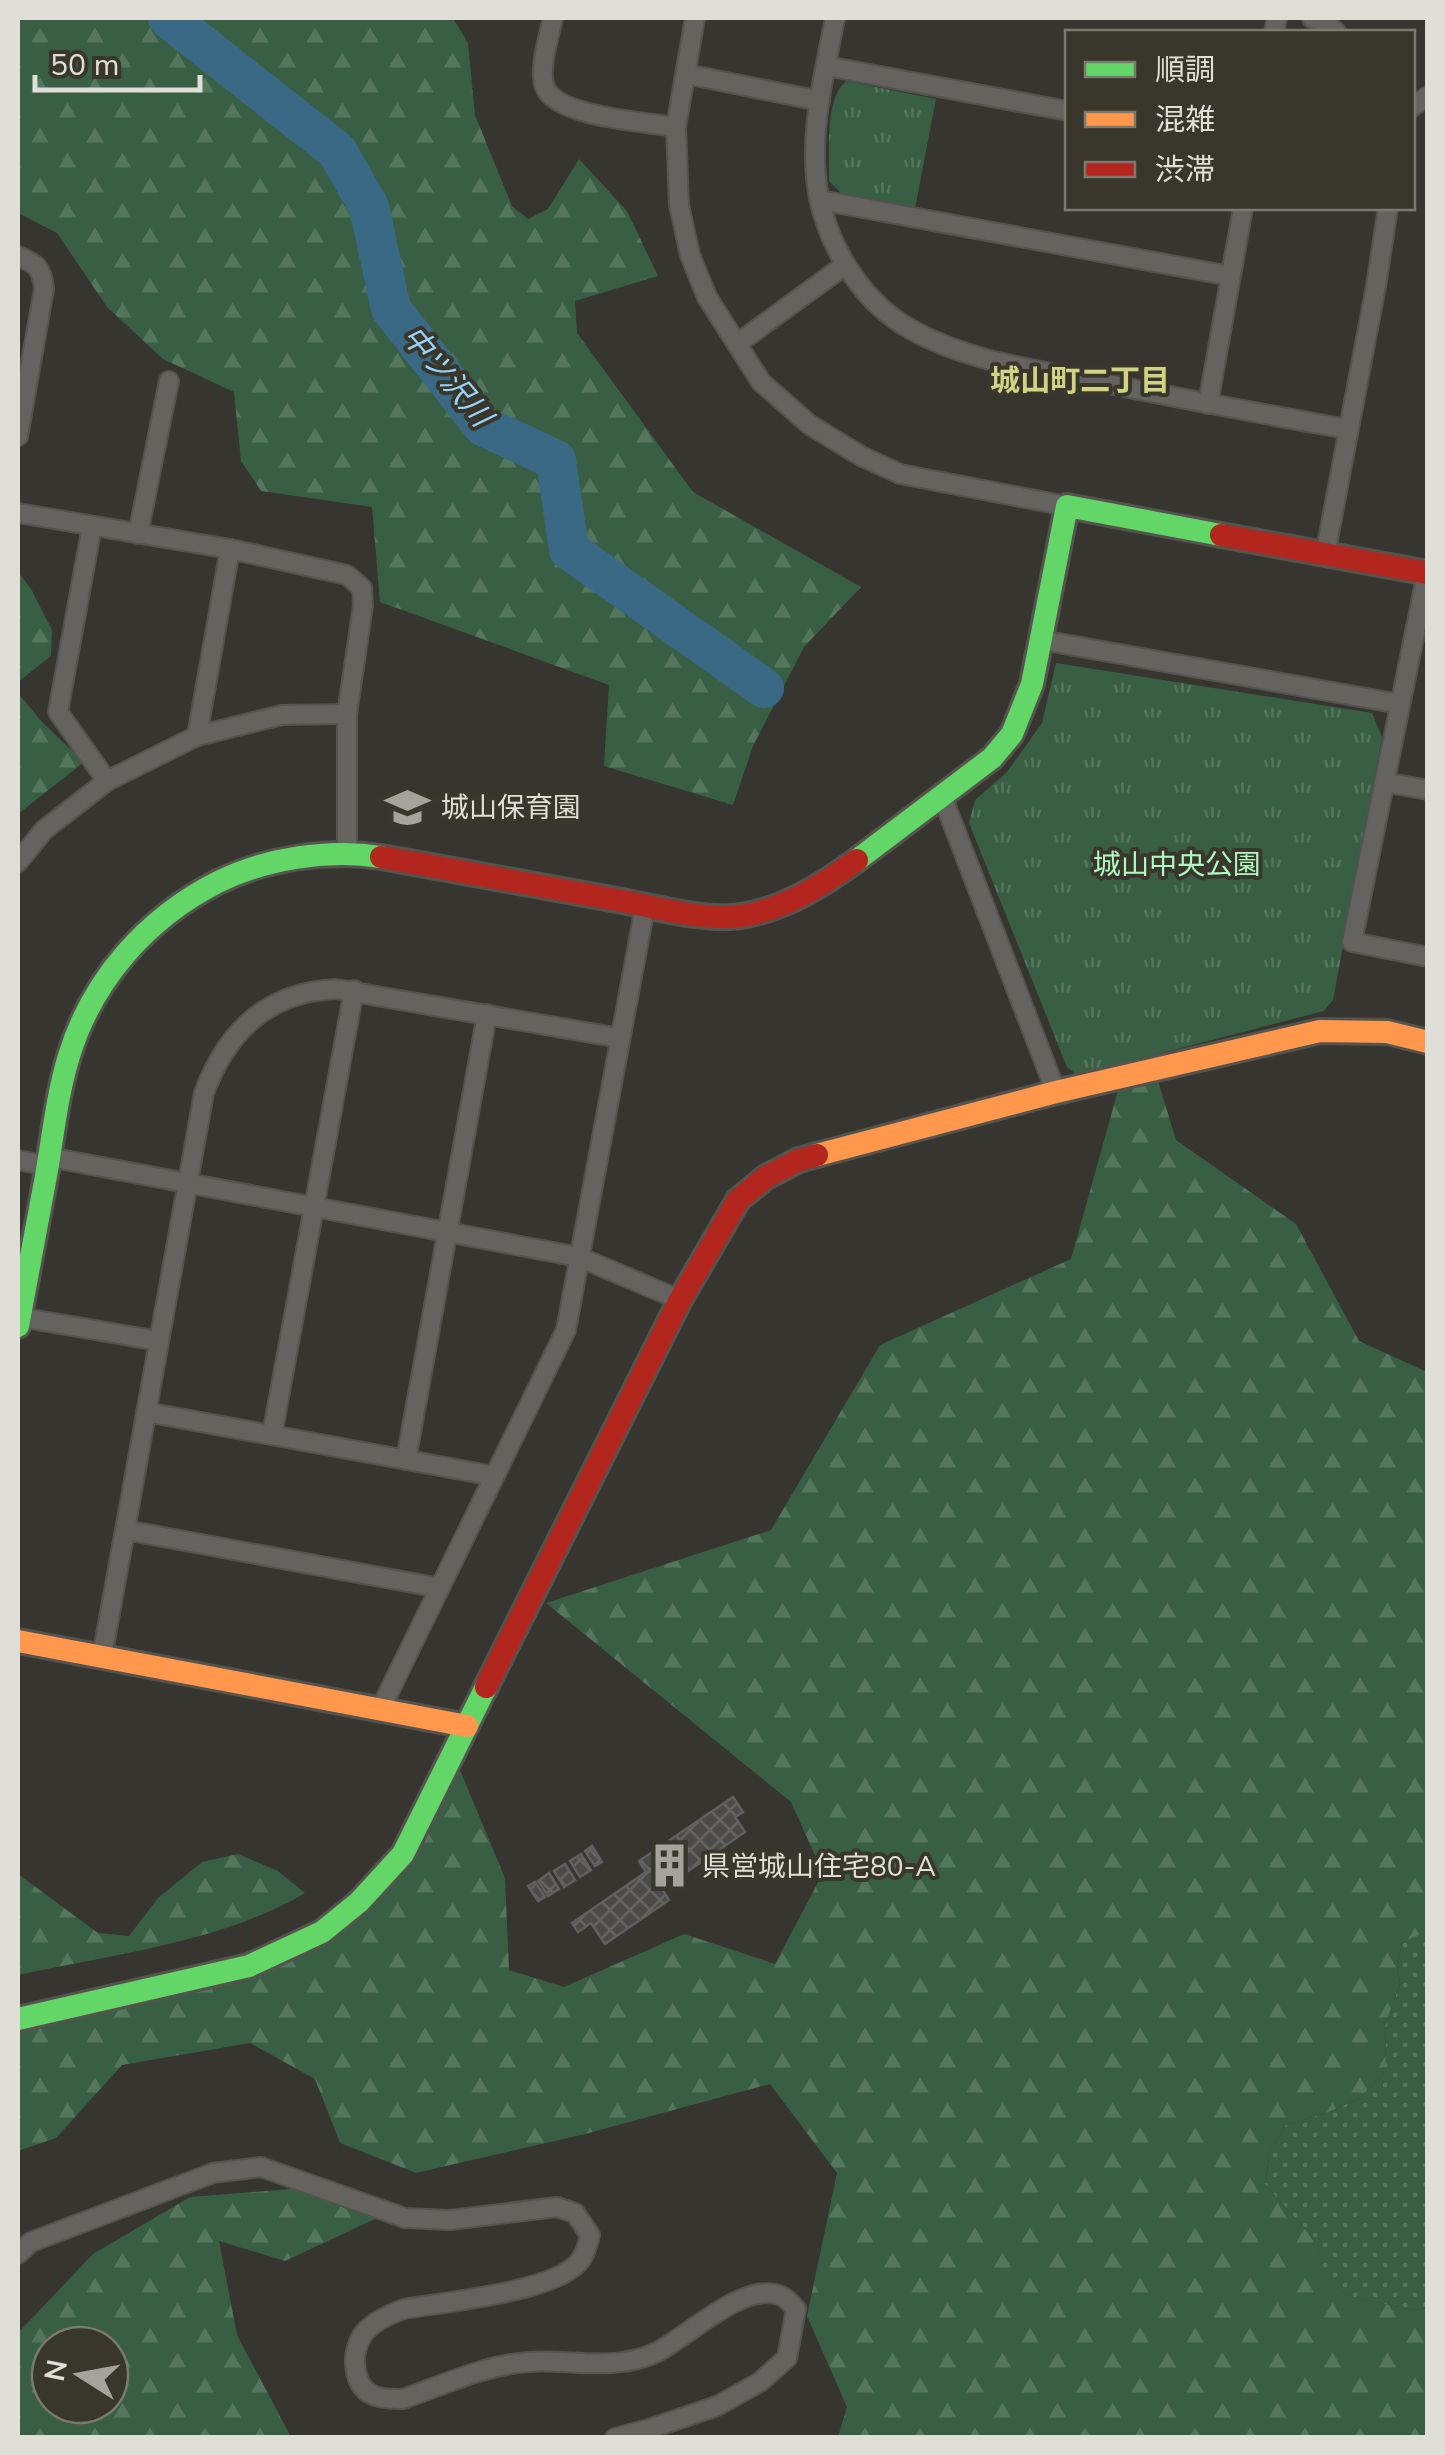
<svg xmlns="http://www.w3.org/2000/svg" width="1445" height="2455" font-family="'Nunito Sans','Noto Sans JP',sans-serif">
<defs>
<pattern id="grass-dots" width="8" height="8" patternUnits="userSpaceOnUse" patternTransform="scale(2.5)"><rect width="8" height="8" fill="#385f43"/><path d="M2 2h.1M6 6h.1" fill="none" stroke="#54765d" stroke-width="1.8" stroke-linecap="round"/></pattern>
<pattern id="forest-firs" width="22" height="20" patternUnits="userSpaceOnUse" patternTransform="scale(2.5)"><rect width="22" height="20" fill="#385f43"/><path d="M5 1l3.5 6h-7zM16 11l3.5 6h-7z" fill="#54765d"/></pattern>
<pattern id="park-tufts" width="24" height="20" patternUnits="userSpaceOnUse" patternTransform="scale(2.5)"><rect width="24" height="20" fill="#385f43"/><path d="M3 7l-1-3M5 7V3M7 7l1-3M15 17l-1-3M17 17v-4M19 17l1-3" fill="none" stroke="#54765d"/></pattern>
<pattern id="building-cross-hatch" width="8" height="8" patternUnits="userSpaceOnUse" patternTransform="scale(2.5)"><rect width="8" height="8" fill="#4b4a48"/><path d="M0 0l8 8M0 8l8-8" fill="none" stroke="#646462"/></pattern>
</defs>
<rect width="100%" height="100%" fill="#36352f"/>
<polygon fill="url(#grass-dots)" points="1423,1933 1427,1933 1427,2306 1419,2311 1352,2297 1324,2282 1317,2243 1265,2184 1270,2151 1286,2125 1329,2112 1360,2098 1386,2071 1385,2025 1400,1984 1397,1964 1402,1943"/>
<g fill="url(#forest-firs)" fill-rule="evenodd">
<polygon points="18,18 453,18 468,43 475,115 512,206 528,219 548,209 579,159 627,211 658,276 575,301 577,333 693,492 861,587 804,647 753,746 733,805 604,766 609,685 380,602 372,507 261,491 241,461 234,392 163,359 107,307 57,233 18,213"/>
<polygon points="18,572 31,589 52,630 51,656 18,682"/>
<polygon points="18,693 42,722 84,762 18,814"/>
<polygon points="1154,1068 1176,1140 1296,1224 1359,1341 1427,1372 1427,1933 1423,1933 1402,1943 1397,1964 1400,1984 1385,2025 1386,2071 1360,2098 1329,2112 1286,2125 1270,2151 1265,2184 1317,2243 1325,2282 1352,2297 1419,2311 1427,2306 1427,2437 838,2437 847,2407 807,2316 837,2173 770,2084 585,2134 416,2173 340,2143 315,2079 250,2043 122,2065 56,2138 18,2151 18,2017 314,1948 398,1876 460,1770 505,1878 509,1970 564,1987 684,1934 775,1964 823,1873 791,1802 546,1603 771,1530 880,1345 1071,1259 1124,1069"/>
<path d="M238,1854L278,1871L305,1893C223,1942 110,1955 18,1975V1874L98,1933L129,1936L158,1898L202,1862Z"/>
<path d="M315,2187L377,2218L285,2261L219,2241L237,2335L291,2437H18V2333L93,2254L190,2197ZM50,2345H110V2405H50Z"/>
</g>
<g fill="url(#park-tufts)">
<path d="M846,81L936,99L915,208L842,194L829,181C830,153 824,100 846,81Z"/>
<polygon points="1056,663 1372,713 1382,737 1333,1000 1324,1011 1077,1075 1067,1067 969,823 975,800 1007,772 1042,723"/>
</g>
<g fill="none" stroke-linecap="round" stroke-linejoin="round">
<polyline stroke="#3a6985" stroke-width="40" points="168,18 337,151 369,207 391,309 483,426 556,460 569,550 764,688"/>
</g>
<g fill="url(#building-cross-hatch)" stroke="#616060" stroke-width="2.5">
<polygon points="733,1797 743,1812 735,1817 745,1832 662,1889 669,1900 605,1944 591,1923 578,1932 572,1923 646,1872 639,1861"/>
<polygon points="592,1846 602,1862 595,1866 585,1851"/>
<polygon points="581,1854 591,1870 580,1877 570,1861"/>
<polygon points="565,1864 575,1880 564,1887 554,1871"/>
<polygon points="549,1873 559,1889 548,1896 538,1881"/>
<polygon points="535,1882 545,1897 538,1901 528,1886"/>
</g>
<g fill="none" stroke-linecap="round" stroke-linejoin="round">
<defs>
<g id="street">
<path d="M553,18C549,36 538,70 545,87C556,117 646,122 676,127"/>
<polyline points="695,18 676,127 679,205 690,255 707,297 761,382 810,425 861,456 900,474 1067,506"/>
<path d="M835,18C824,76 807,138 819,198C830,250 864,304 912,330C967,361 1033,369 1094,381C1178,398 1263,414 1347,429"/>
<polyline points="1312,18 1323,21 1336,32"/>
<polyline points="1274,32 1277,18"/>
<polyline points="826,66 1068,111"/>
<polyline points="686,74 820,101"/>
<polyline points="1412,107 1428,96"/>
<polyline points="820,200 1230,276"/>
<path d="M18,256C36,264 42,267 44,289L18,436"/>
<polyline points="737,344 845,265"/>
<polyline points="1208,404 1243,208"/>
<polyline points="18,513 230,549 347,575 362,588 363,606 347,714 347,853"/>
<polyline points="92,526 58,712 107,781"/>
<polyline points="138,534 169,381"/>
<polyline points="1325,555 1376,286 1388,208"/>
<polyline points="1427,573 1352,942 1428,957"/>
<polyline points="1041,640 1400,704"/>
<polyline points="197,736 230,549"/>
<polyline points="1384,782 1428,790"/>
<polyline points="942,796 1056,1092"/>
<polyline points="18,862 44,830 107,781 197,736 282,715 347,714"/>
<polyline points="49,1157 579,1257 680,1300"/>
<polyline points="18,1160 48,1166"/>
<polyline points="19,1317 159,1341"/>
<polyline points="146,1412 494,1476"/>
<polyline points="272,1435 354,990"/>
<polyline points="406,1460 487,1014"/>
<polyline points="125,1530 440,1588"/>
<path d="M102,1657L204,1093C227,1031 268,992 336,989L620,1038"/>
<polyline points="380,1710 566,1330 645,907"/>
<path d="M18,2254L31,2242L213,2173L261,2167L405,2218L450,2220L557,2207L575,2213L590,2235C588,2244 585,2256 578,2263C552,2292 445,2302 404,2309C390,2314 374,2321 364,2333C358,2341 354,2354 355,2363C357,2394 374,2400 403,2399C443,2385 485,2365 528,2362C572,2359 616,2372 657,2352C690,2335 741,2283 779,2295C786,2297 791,2304 796,2309L787,2358L760,2382L717,2406L652,2428L615,2438"/>
</g>
<g id="fast">
<polyline points="857,860 992,758 1012,734 1032,684 1067,506 1221,535"/>
<path d="M18,1326C27,1276 37,1226 46,1176C53,1136 57,1095 69,1056C92,980 147,918 218,882C267,858 328,849 381,857"/>
<polyline points="18,2019 249,1966 322,1932 359,1902 403,1854 486,1687"/>
</g>
<g id="slow">
<polyline points="817,1155 1056,1092 1320,1031 1387,1032 1428,1042"/>
<polyline points="18,1641 467,1726"/>
</g>
<g id="jam">
<polyline points="1221,535 1428,573"/>
<path d="M381,857C460,871 539,886 617,900C656,907 708,923 747,915C788,907 824,884 857,860"/>
<polyline points="486,1687 680,1300 738,1200 766,1177 799,1160 817,1155"/>
</g>
</defs>
<use href="#street" stroke="#54534d" stroke-width="22"/>
<use href="#fast" stroke="#54534d" stroke-width="28"/>
<use href="#slow" stroke="#54534d" stroke-width="28"/>
<use href="#jam" stroke="#54534d" stroke-width="28"/>
<use href="#street" stroke="#64635f" stroke-width="18"/>
<use href="#fast" stroke="#63d668" stroke-width="22"/>
<use href="#slow" stroke="#ff974d" stroke-width="22"/>
<use href="#jam" stroke="#b3261e" stroke-width="22"/>
</g>
<defs>
<symbol id="school-bare" viewBox="-9 -9 18 18"><path d="M0-5L7-2L0 1L-7-2ZM-4 1L0 2.5L4 1V4Q0 6-4 4Z" fill="#a4a39c" stroke="#39372c" stroke-width="2.5" paint-order="stroke"/></symbol>
<symbol id="building-bare" viewBox="-9 -9 18 18"><path d="M-4-6H4V6H1V3H-1V6H-4ZM-2.5-4.3h1.7v1.8h-1.7ZM.8-4.3h1.7v1.8H.8ZM-2.5-1h1.7V.8h-1.7ZM.8-1h1.7V.8H.8Z" fill="#a4a39c" stroke="#39372c" stroke-width="2.5" paint-order="stroke"/></symbol>
</defs>
<g fill-rule="evenodd">
<use href="#school-bare" x="376" y="776" width="63" height="63"/>
<use href="#building-bare" x="638" y="1834" width="63" height="63"/>
</g>
<g text-anchor="middle" stroke-width="8" stroke-linejoin="round" paint-order="stroke">
<g font-size="28" fill="#dfded7" stroke="#39372c" text-anchor="start">
<text x="441" y="817">城山保育園</text>
<text x="702" y="1876">県営城山住宅80-A</text>
</g>
<g font-size="28" fill="#aef9c2" stroke="#39372c">
<text x="1177" y="874">城山中央公園</text>
</g>
<g font-size="30" font-style="italic" fill="#96d3fb" stroke="#39372c">
<text transform="translate(447 376) rotate(50)" y="10">中ツ沢川</text>
</g>
<g font-size="30" font-weight="bold" fill="#d0d284" stroke="#39372c">
<text x="1080" y="391">城山町二丁目</text>
</g>
</g>
<rect width="1445" height="2455" fill="none" stroke="#dfded7" stroke-width="40"/>
<rect x="1065" y="30" width="350" height="180" fill="#39372c" stroke="#7b7a70" stroke-width="2.5"/>
<rect x="1085" y="62" width="50" height="15" fill="#63d668" stroke="#7b7a70" stroke-width="2.5"/>
<text x="1155" y="80" font-size="30" fill="#dfded7">順調</text>
<rect x="1085" y="112" width="50" height="15" fill="#ff974d" stroke="#7b7a70" stroke-width="2.5"/>
<text x="1155" y="130" font-size="30" fill="#dfded7">混雑</text>
<rect x="1085" y="162" width="50" height="15" fill="#b3261e" stroke="#7b7a70" stroke-width="2.5"/>
<text x="1155" y="180" font-size="30" fill="#dfded7">渋滞</text>
<g transform="translate(80 2375) rotate(281)"><circle r="48" fill="#39372c" stroke="#7b7a70" stroke-width="2.5"/>
<path d="M0-8L18 38L0 25L-18 38Z" fill="#a4a39c"/>
<text y="-15" font-size="28" font-weight="bold" text-anchor="middle" fill="#dfded7">N</text>
</g>
<path d="M35 75v15h165v-15" fill="none" stroke="#dfded7" stroke-width="5"/>
<text x="50" y="75" font-size="30" fill="#dfded7" stroke="#39372c" stroke-width="8" paint-order="stroke">50 m</text>
</svg>
